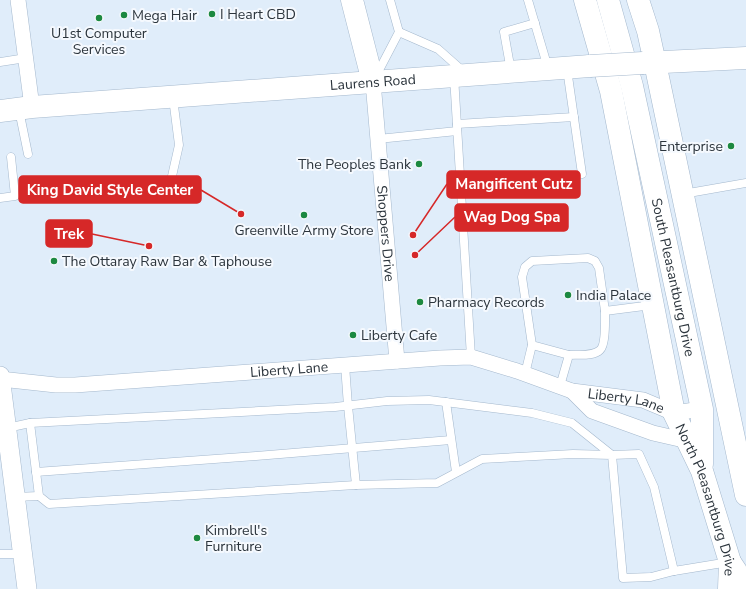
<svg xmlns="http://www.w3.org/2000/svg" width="746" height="589" font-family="'Nunito Sans',sans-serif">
<rect width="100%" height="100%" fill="#e0edfa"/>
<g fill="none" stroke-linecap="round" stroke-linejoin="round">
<defs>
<g id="service">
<polyline points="528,0 548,68"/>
<polyline points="399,32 438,49 464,72"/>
<polyline points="0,62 26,58"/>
<polyline points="567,69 582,174"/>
<polyline points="511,71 504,32 535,23"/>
<polyline points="376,76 399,32 390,0"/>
<polyline points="454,76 471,357"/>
<polyline points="19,110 28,154"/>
<polyline points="457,124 574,117"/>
<polyline points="378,139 457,131"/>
<polyline points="170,185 179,145 173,98"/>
<polyline points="683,194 746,183"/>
<polyline points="0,198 15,196 11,157"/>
<polyline points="532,345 569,355"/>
<polyline points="345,365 348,406 356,485"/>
<polyline points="525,374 532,345 522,277 525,267 532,261 588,258 595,261 599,268 605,311 652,305"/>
<path d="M560,386L569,355C578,354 593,357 600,350C606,345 605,319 605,311"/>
<polyline points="446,402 456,472"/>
<polyline points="30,423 39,496 49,504 356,485 437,483 482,459 573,454 612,455 623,578 651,577 674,571 729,562"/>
<polyline points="7,428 30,423 335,407 387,401 429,400 532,413 572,423 612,455 639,454 654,487 674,571"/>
<polyline points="36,472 256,456 451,440"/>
<polyline points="15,497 39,496"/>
<polyline points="0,554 23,554"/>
</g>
<g id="minor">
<polyline points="18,0 32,107"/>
<path id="s1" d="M373,82L397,361"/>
<path id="s2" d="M0,379L56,385H75L440,358L471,357L517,371L572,391L643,400L674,413L702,409"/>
<polyline points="572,391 592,411 653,433 688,441"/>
</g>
<polyline id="tertiary" points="0,376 27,589"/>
<g id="primary">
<polyline points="352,0 373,82"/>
<path id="s3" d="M585,0L611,91L674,413L702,471L730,562L729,589"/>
<path id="s4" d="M608,0L632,86L702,409V464"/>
<polyline points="638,0 648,31 655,63 746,495"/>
<polyline points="643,63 746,58"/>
<path id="s5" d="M0,111L32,107L590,66"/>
<polyline points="730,562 746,586"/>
</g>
</defs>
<use href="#service" stroke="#a4b8cd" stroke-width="9"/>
<use href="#minor" stroke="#a4b8cd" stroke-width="16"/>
<use href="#tertiary" stroke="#a4b8cd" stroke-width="20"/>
<use href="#primary" stroke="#a4b8cd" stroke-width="23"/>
<use href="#service" stroke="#fff" stroke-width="8"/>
<use href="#minor" stroke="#fff" stroke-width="15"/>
<use href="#tertiary" stroke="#fff" stroke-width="19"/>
<use href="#primary" stroke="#fff" stroke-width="22"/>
<defs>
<polyline id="primary-bridge" points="590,66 643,63"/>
</defs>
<use href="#primary-bridge" stroke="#a4b8cd" stroke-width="23" stroke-linecap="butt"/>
<use href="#primary-bridge" stroke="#fff" stroke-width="22"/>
</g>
<g fill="#1d8940" stroke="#f5f9fe" stroke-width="1.5">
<circle cx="212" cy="14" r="4"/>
<circle cx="124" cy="15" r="4"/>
<circle cx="99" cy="18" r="4"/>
<circle cx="731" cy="146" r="4"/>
<circle cx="419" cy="164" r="4"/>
<circle cx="304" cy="215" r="4"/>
<circle cx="54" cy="261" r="4"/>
<circle cx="568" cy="295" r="4"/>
<circle cx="420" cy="302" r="4"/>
<circle cx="353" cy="335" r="4"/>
<circle cx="197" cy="538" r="4"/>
</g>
<g text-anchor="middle" stroke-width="4" stroke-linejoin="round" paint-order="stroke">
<g font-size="14" fill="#2b343c" stroke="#f5f9fe" text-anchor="start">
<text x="220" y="19">I Heart CBD</text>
<text x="132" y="20">Mega Hair</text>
<text x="99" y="38" text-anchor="middle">U1st Computer<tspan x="99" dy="16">Services</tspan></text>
<text x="723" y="151" text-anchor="end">Enterprise</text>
<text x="411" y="169" text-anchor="end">The Peoples Bank</text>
<text x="304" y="235" text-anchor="middle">Greenville Army Store</text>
<text x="62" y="266">The Ottaray Raw Bar &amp; Taphouse</text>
<text x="576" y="300">India Palace</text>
<text x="428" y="307">Pharmacy Records</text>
<text x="361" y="340">Liberty Cafe</text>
<text x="205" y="535">Kimbrell's<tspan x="205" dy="16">Furniture</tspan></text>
</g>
<g font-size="14" fill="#2b343c" stroke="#f5f9fe">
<text dy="5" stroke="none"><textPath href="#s5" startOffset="374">Laurens Road</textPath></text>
<text dy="5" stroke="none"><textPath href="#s1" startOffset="152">Shoppers Drive</textPath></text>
<text dy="5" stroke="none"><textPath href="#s4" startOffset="285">South Pleasantburg Drive</textPath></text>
<text dy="5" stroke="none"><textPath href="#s2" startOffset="290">Liberty Lane</textPath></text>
<text dy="5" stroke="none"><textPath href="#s2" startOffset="634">Liberty Lane</textPath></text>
<text dy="5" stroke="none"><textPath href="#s3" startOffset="516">North Pleasantburg Drive</textPath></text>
</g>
</g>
<path fill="none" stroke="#d62828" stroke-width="1.5" d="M413 235L447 184M241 214L201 190M415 255L455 217M149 246L92 234"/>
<g fill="#d62828" stroke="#f5f9fe" stroke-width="1.5">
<circle cx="413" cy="235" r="4"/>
<circle cx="241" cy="214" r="4"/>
<circle cx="415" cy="255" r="4"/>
<circle cx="149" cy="246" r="4"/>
</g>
<g fill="#d62828" stroke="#d62828" stroke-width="1.5">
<rect x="447" y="171" width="133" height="27" rx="4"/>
<rect x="19" y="176" width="182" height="27" rx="4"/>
<rect x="455" y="204" width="113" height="27" rx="4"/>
<rect x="46" y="220" width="46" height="27" rx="4"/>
</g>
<g font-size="15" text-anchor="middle" font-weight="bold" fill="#fff">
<text x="514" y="189">Mangificent Cutz</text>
<text x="110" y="195">King David Style Center</text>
<text x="512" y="222">Wag Dog Spa</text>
<text x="69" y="239">Trek</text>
</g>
</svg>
